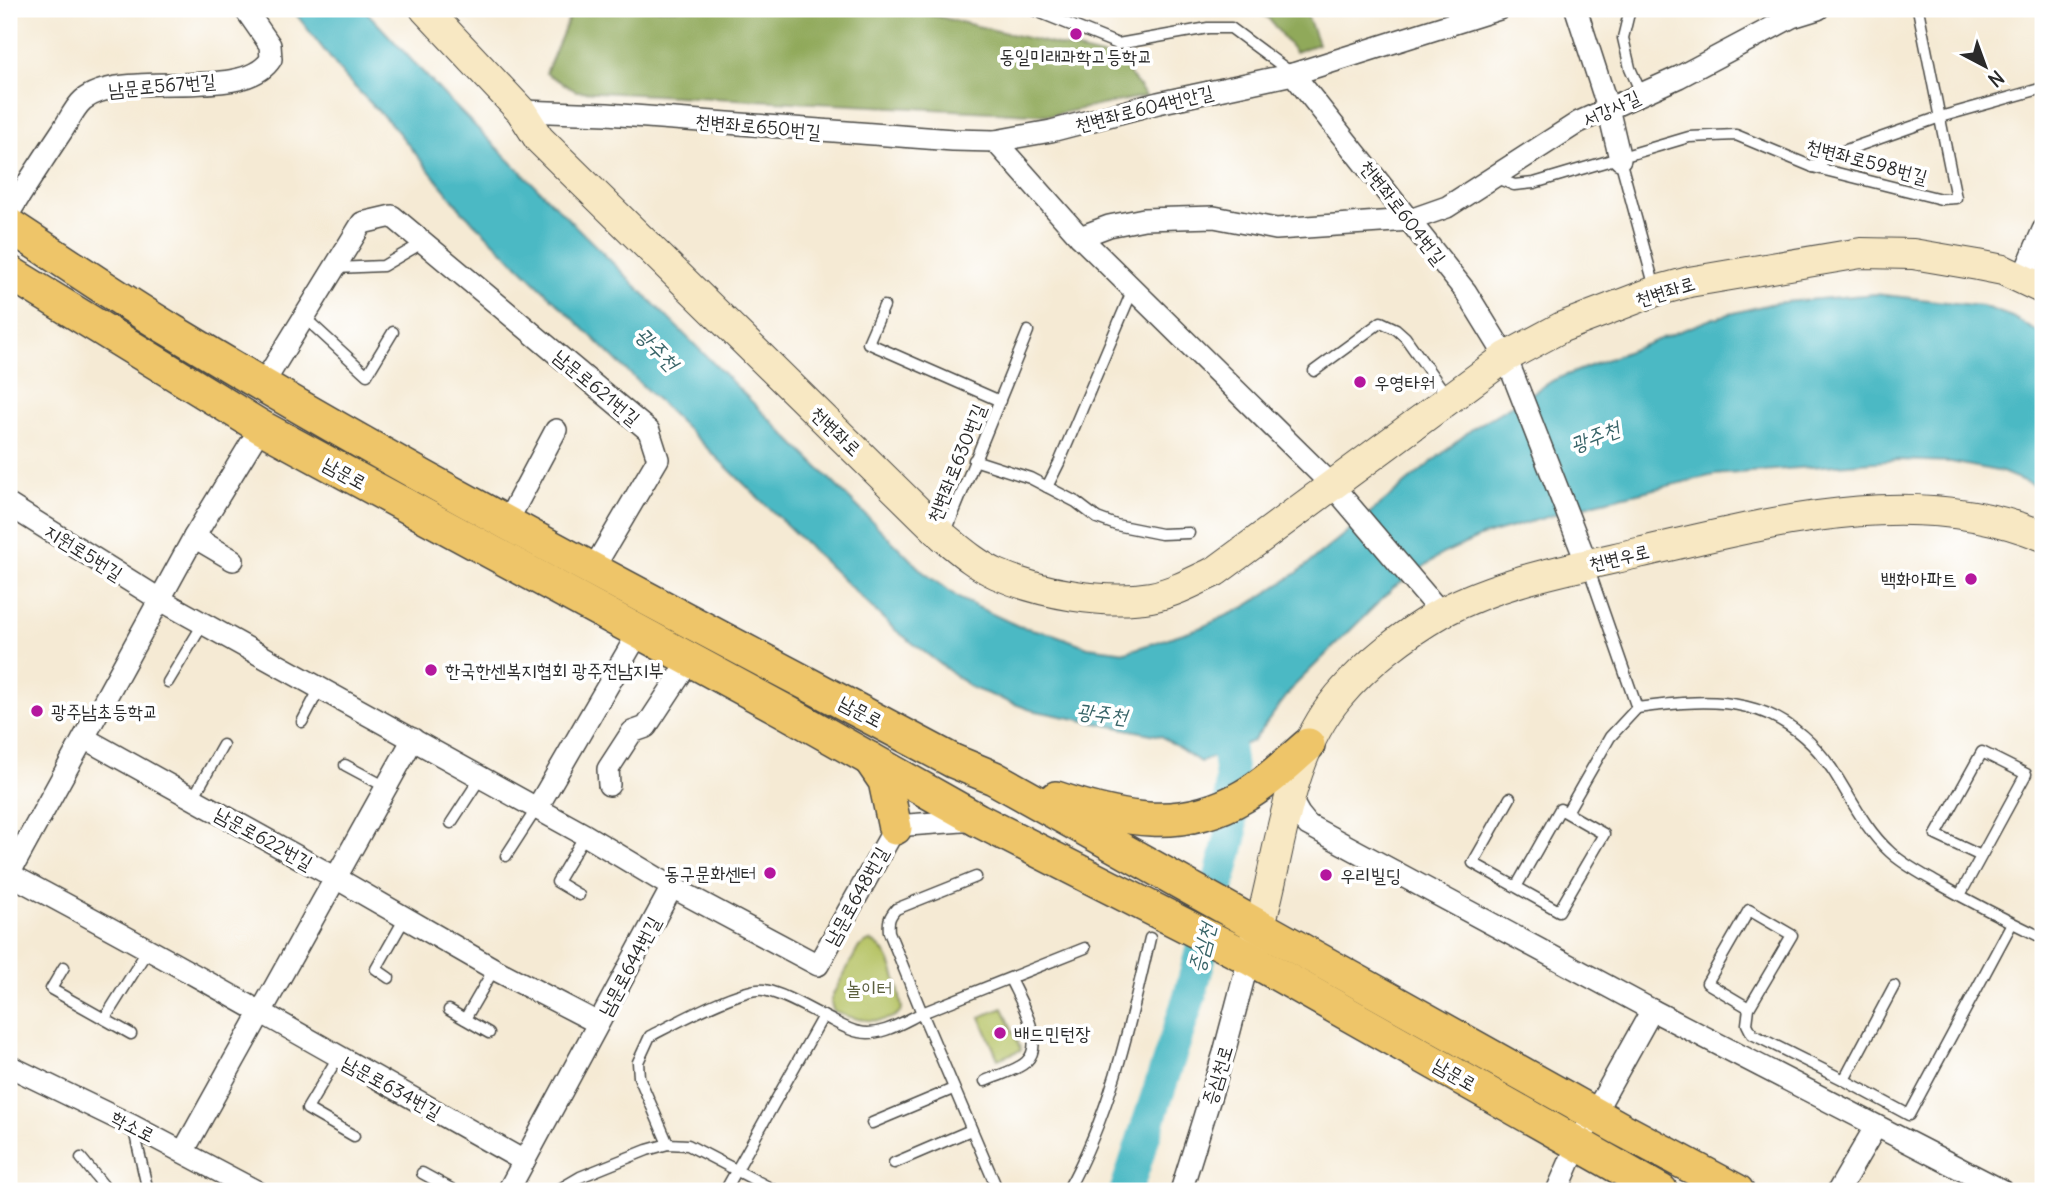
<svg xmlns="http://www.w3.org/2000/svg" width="2052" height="1200" font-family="Delius,'Poor Story',sans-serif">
<rect width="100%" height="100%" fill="#fff"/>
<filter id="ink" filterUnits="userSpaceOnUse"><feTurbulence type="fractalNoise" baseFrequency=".0143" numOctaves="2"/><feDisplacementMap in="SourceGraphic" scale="14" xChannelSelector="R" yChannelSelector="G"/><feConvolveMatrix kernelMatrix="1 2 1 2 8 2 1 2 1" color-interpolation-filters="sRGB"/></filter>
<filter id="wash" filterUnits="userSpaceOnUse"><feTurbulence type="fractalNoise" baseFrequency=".00686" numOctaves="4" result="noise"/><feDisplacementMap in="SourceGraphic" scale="28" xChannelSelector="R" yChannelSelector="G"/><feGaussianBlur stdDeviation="1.57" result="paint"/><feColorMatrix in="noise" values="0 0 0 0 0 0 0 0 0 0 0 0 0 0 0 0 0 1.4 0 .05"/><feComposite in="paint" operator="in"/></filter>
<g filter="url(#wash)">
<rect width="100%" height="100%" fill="#f5ead4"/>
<g fill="#b6c365" stroke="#707748" stroke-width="2">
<path d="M869,941C892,946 899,989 902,1009C890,1028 849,1020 833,1010L831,1003L833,994L859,947Z"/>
<polygon points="1003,1008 1021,1050 998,1059 980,1017"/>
</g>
<g fill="#90a95a" stroke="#5e6a42" stroke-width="2">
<polygon points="573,9 906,9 1119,60 1146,96 1051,115 576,91 546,73"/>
<polygon points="1253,9 1305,9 1318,44 1295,52 1268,18"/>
</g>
<polygon fill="#4bb9c4" stroke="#3b7278" stroke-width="2" points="292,9 364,9 446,97 923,572 960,599 1018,626 1053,634 1088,647 1126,652 1202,627 1245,607 1297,573 1472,429 1554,380 1714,318 1774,303 1875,294 1982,306 2012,317 2043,335 2043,489 2002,472 1951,462 1898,460 1714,475 1595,503 1482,536 1442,554 1393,588 1295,685 1253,741 1200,762 1161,736 1031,710 972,688 894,629 462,211 394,127 346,78"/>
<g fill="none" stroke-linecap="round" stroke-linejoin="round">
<polyline stroke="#4bb9c4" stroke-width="33" points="1126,1191 1190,995 1231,836 1231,774 1225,725 1232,707"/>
</g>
</g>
<g filter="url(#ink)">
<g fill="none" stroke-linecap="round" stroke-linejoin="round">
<defs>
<g id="lane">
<polyline points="1031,9 1118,44 1208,28 1231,28 1293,74"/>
<polyline points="1630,9 1623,38 1630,68 1641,93"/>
<polyline points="1620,159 1655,288"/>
<polyline points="1813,167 1832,155 1940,117 2043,88"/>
<polyline points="1494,177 1514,185 1534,183 1689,137 1736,135 1813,167 1941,199 1956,198 1918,9"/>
<polyline points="336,268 383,266 424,242"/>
<polyline points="884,306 868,343 1000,401"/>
<polyline points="304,317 367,375 393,332"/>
<polyline points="1314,371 1381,322 1396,329 1405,337 1447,396"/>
<polyline points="974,460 1030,478 1076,502 1097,518 1116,525 1161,534 1189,533"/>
<polyline points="1047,487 1059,463 1133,289"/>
<polyline points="945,534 1028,331"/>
<path d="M1588,567L1637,708C1718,697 1781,695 1832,769C1851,798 1864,828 1890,852C1904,865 1922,874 1939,884C1973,903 2008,921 2043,938"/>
<polyline points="168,682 203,624"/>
<polyline points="302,722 320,688"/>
<polyline points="345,765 386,787"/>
<polyline points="193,798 223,745"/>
<polyline points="1510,798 1473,863 1559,911 1604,834 1560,809 1516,887"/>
<polyline points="1567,812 1610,737 1637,708"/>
<polyline points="451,823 481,777"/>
<polyline points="506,856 537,808"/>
<path d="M976,877L896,909C889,917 888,921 889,932L922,1013L1085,948"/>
<polyline points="579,895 557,882 585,835"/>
<polyline points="1960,895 2026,774 1982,752 1936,835 1981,856"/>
<polyline points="64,967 51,989 131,1034"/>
<polyline points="389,978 376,969 405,918"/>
<polyline points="1894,986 1844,1080 1909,1115 2012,923"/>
<polyline points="1749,1008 1707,983 1749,910 1792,935 1749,1008 1747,1024 1752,1034 1844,1080"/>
<polyline points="449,1010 489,1033"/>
<path d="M823,1016C834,1021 847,1030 859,1032C881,1037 903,1022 922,1013L998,1191"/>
<polyline points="105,1018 149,948"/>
<polyline points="465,1019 494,969"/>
<polyline points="338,1057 307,1109 354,1136"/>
<path d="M985,1081C998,1075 1016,1071 1026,1062C1047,1043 1019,999 1010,979"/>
<polyline points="872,1123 953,1089"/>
<polyline points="133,1126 148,1191"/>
<path d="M668,1144L639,1077L638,1062L650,1036C672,1025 743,986 764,990C784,994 805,1007 823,1016L725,1191"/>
<polyline points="81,1158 108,1191"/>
<polyline points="894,1163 971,1130"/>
<polyline points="422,1173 455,1191"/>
<polyline points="556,1191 580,1177 647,1150 668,1144 688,1145 776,1191"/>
<path d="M1067,1191C1111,1113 1130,1024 1150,938"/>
</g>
<g id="street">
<polyline points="1576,9 1608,108 1620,159"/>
<polyline points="1293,74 1466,292 1506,357 1587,564"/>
<polyline points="521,111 607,114 953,140 995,141 1051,131 1158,103 1293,74 1499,9"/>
<polyline points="995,141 1080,237 1332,485 1441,613"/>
<path d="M9,213C26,185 44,158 62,131C68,122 74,108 83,100C123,67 243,104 271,59L270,45L245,9"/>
<polyline points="1080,237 1109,226 1144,219 1214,217 1276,229 1410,220 1447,207 1579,122 1679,77 1792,17 1818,9"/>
<polyline points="2022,279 2043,230"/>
<polyline points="263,384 362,223 392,216 649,431 658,459 593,569"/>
<polyline points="9,505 159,599 585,835 672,887 818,965 895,828 908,825 976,820"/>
<polyline points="507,522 556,430"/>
<polyline points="194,537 233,560"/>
<polyline points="84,738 336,878 494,969 598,1023"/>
<polyline points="609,785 608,769 632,732 646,727 690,660"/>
<polyline points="1290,798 1299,814 1308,825 1652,1010"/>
<polyline points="537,808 639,632"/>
<path d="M9,874C183,966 353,1065 524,1161"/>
<polyline points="9,874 194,537 261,427"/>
<polyline points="9,1066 133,1126 256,1191"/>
<polyline points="183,1152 413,739"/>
<polyline points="508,1191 672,887"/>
<polyline points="1181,1191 1224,1053 1249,958"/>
<polyline points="1557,1191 1578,1143 1652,1010 2003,1191"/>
<polyline points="1838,1191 1876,1126"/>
</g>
<g id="secondary">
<path d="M425,9L521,111L539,139L944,537C961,551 977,565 997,574C1040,593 1105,605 1151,597C1173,593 1195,581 1216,571L1506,357L1562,327L1656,291L1689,282L1861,253L1913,254L1978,265L2003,270L2043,289"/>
<path d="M1252,949C1282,867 1280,766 1339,696C1366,664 1404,634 1441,613C1501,581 1572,568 1638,553C1770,523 1912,482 2043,536"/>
</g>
<g id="primary">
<path d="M9,225C64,261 118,298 174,332C427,486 692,622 953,761L994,778L1621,1129L1737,1191"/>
<polyline points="9,272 261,427 783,710 978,820 1249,958 1661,1191"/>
<polyline points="870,759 885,781 895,828"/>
<path d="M1056,798C1122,820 1181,833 1244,796C1267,783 1288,762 1308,745"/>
</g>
</defs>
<use href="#lane" stroke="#494844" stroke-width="13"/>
<use href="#street" stroke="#494844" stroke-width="24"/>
<use href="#secondary" stroke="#494844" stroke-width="32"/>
<use href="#primary" stroke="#494844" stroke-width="36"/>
<use href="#lane" stroke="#fff" stroke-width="10"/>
<use href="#street" stroke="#fff" stroke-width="21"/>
<use href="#secondary" stroke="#f8e8c3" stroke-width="30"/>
<use href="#primary" stroke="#eec569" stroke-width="33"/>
</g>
</g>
<g fill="#b5179e" stroke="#fff" stroke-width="2.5">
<circle cx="1076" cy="34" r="7"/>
<circle cx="1360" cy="382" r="7"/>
<circle cx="1971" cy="579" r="7"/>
<circle cx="431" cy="670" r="7"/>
<circle cx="37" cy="711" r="7"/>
<circle cx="770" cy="873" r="7"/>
<circle cx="1326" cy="875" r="7"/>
<circle cx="1000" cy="1033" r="7"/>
</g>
<g text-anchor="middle" stroke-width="7" stroke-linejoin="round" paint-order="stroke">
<g font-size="19" fill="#2b2b2b" stroke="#fff" text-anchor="start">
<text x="1076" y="63" text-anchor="middle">동일미래과학고등학교</text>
<text x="1374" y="389">우영타워</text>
<text x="1957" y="586" text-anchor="end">백화아파트</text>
<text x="445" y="677">한국한센복지협회 광주전남지부</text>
<text x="51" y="718">광주남초등학교</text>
<text x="756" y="880" text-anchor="end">동구문화센터</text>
<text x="1340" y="882">우리빌딩</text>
<text x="1014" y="1040">배드민턴장</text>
</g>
<g font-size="19" fill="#2b2b2b" stroke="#fff">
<text transform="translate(162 85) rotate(-5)" y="7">남문로567번길</text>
<text transform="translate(1144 108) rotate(-14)" y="7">천변좌로604번안길</text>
<text transform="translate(1611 108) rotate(-25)" y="7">서강사길</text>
<text transform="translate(758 126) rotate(5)" y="7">천변좌로650번길</text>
<text transform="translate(1867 161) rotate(15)" y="7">천변좌로598번길</text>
<text transform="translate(1403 212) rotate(52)" y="7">천변좌로604번길</text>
<text transform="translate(1665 291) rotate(-17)" y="7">천변좌로</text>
<text transform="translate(597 387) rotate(40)" y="7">남문로621번길</text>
<text transform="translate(836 431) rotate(44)" y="7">천변좌로</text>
<text transform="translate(956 463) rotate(-68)" y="7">천변좌로630번길</text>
<text transform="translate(345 473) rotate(29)" y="7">남문로</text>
<text transform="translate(84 552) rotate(32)" y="7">지원로5번길</text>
<text transform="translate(1619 557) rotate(-13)" y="7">천변우로</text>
<text transform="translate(861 711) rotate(28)" y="7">남문로</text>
<text transform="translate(264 838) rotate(29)" y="7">남문로622번길</text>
<text transform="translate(856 896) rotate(-61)" y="7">남문로648번길</text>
<text transform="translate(629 966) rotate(-62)" y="7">남문로644번길</text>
<text transform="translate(1455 1074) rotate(30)" y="7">남문로</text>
<text transform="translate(1217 1075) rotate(-73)" y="7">증심천로</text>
<text transform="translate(392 1087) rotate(29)" y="7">남문로634번길</text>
<text transform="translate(133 1126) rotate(27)" y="7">학소로</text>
</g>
<g font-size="19" fill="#5c603f" stroke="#fff">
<text x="869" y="995">놀이터</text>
</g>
<g font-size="21" font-style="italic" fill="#386468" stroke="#fff">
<text transform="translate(657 349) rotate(46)" y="7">광주천</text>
<text transform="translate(1595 437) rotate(-21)" y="7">광주천</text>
<text transform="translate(1102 714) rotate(7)" y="7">광주천</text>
<text transform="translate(1202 948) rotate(-75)" y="7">증심천</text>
</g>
</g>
<rect width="2052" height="1200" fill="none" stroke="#fff" stroke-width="35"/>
<g transform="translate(1985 66) rotate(139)" stroke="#ffffff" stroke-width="5" paint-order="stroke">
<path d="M0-5L12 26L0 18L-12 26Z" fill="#2b2b2b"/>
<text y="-10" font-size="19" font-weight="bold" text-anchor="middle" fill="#2b2b2b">N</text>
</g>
</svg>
